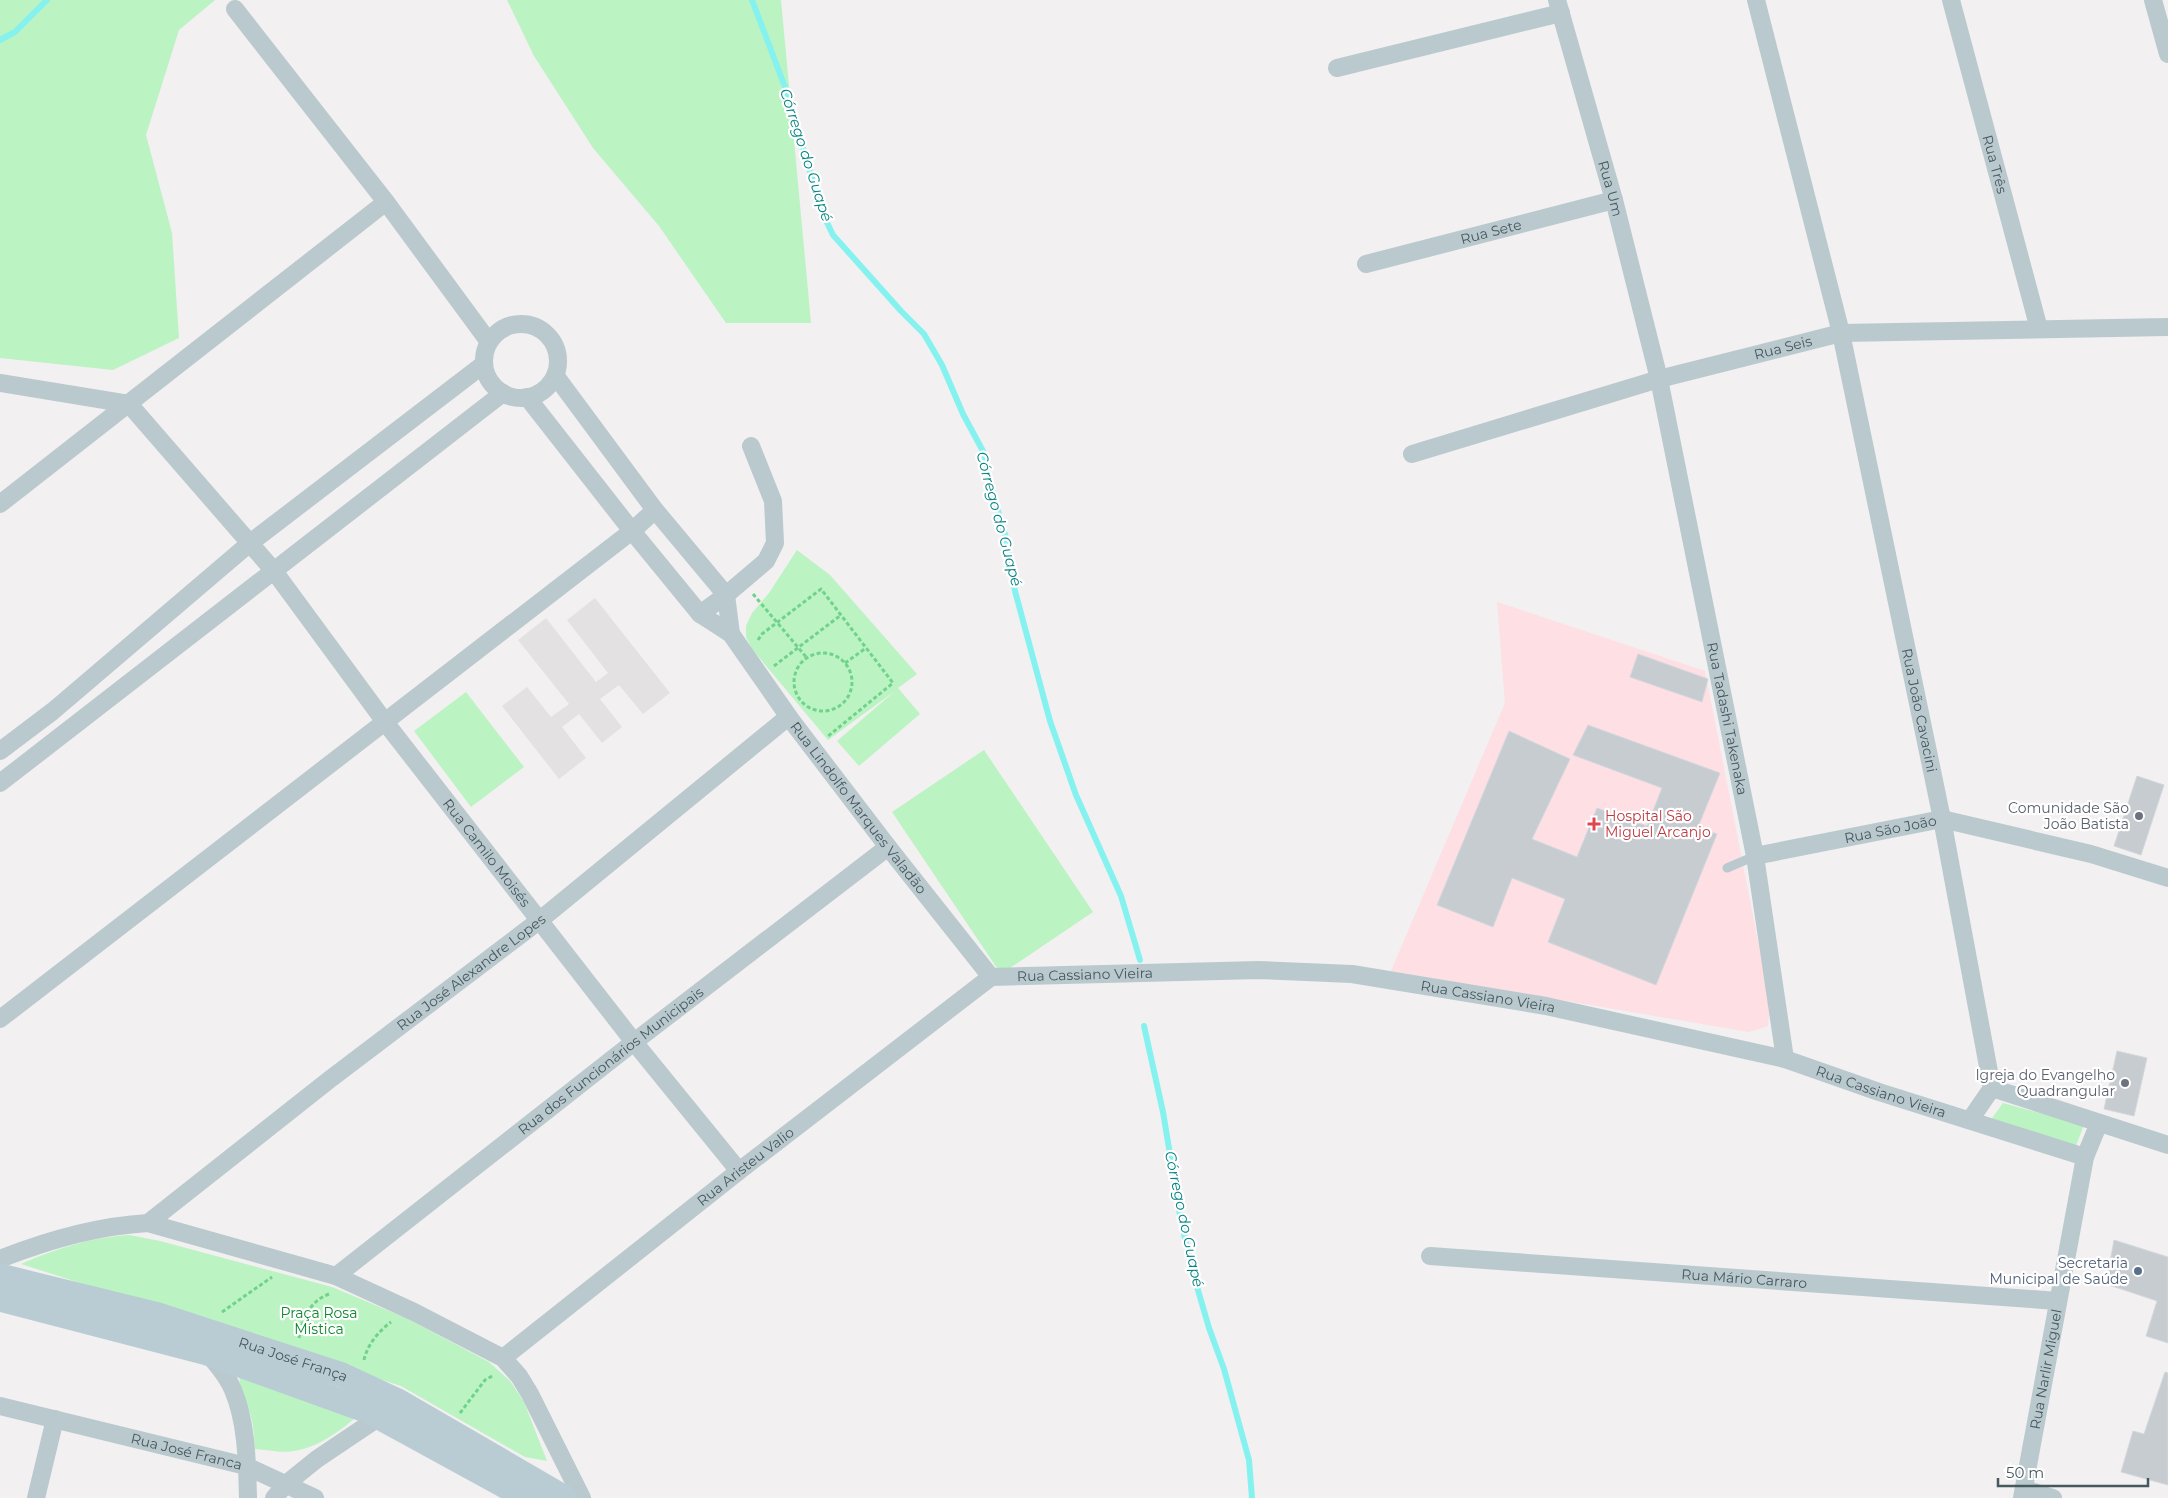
<svg xmlns="http://www.w3.org/2000/svg" width="2168" height="1498" font-family="Montserrat,sans-serif">
<rect width="100%" height="100%" fill="#f2f0f0"/>
<polygon fill="#e3e1e2" points="595,598 670,693 643,714 619,685 600,699 622,727 602,743 579,714 562,727 586,758 559,779 502,706 527,687 551,717 569,704 518,640 546,618 596,682 608,673 567,620"/>
<polygon fill="#fddfe4" points="1497,602 1705,671 1770,1003 1768,1026 1749,1032 1391,971 1505,703"/>
<g fill="#bbf3c3">
<polygon points="0,0 215,0 179,30 146,135 172,233 179,338 113,370 0,358"/>
<polygon points="507,0 781,0 811,323 726,323 659,226 593,148 534,56"/>
<polygon points="797,550 830,575 917,674 898,688 920,714 859,766 837,741 895,691 828,740 752,649 746,637 746,626 752,613 769,593"/>
<polygon points="466,692 524,767 471,807 414,731"/>
<polygon points="984,750 1093,912 1001,974 892,812"/>
<polygon points="2003,1103 2084,1125 2074,1151 1990,1121"/>
<path d="M129,1235L160,1241L332,1287L406,1318L489,1362L510,1381L524,1402L547,1461L525,1457L401,1386L21,1264C54,1249 93,1237 129,1235Z"/>
<path d="M241,1372L357,1416C342,1430 319,1446 299,1450C285,1454 269,1450 255,1449C254,1439 254,1427 251,1417C248,1401 235,1389 241,1372Z"/>
</g>
<g fill="none" stroke-linecap="round" stroke-linejoin="round">
<g stroke="#86f2ef" stroke-width="6">
<polyline points="752,0 785,87 822,212 833,235 901,311 924,334 942,365 963,414 984,453 993,494 1006,538 1015,591 1050,721 1076,795 1121,896 1140,960"/>
<polyline points="0,40 15,32 47,0"/>
<polyline points="1144,1026 1163,1112 1180,1215 1191,1266 1209,1328 1224,1369 1249,1460 1252,1498"/>
</g>
</g>
<g fill="#c6ccd0" stroke="#d3d8dc">
<polygon points="1638,654 1708,679 1702,702 1630,677"/>
<polygon points="1588,725 1720,773 1698,827 1717,834 1656,985 1548,942 1565,899 1512,878 1493,927 1437,905 1509,731 1570,759 1532,839 1577,857 1597,808 1647,826 1662,788 1573,755"/>
<polygon points="2137,776 2164,785 2141,855 2114,846"/>
<polygon points="2117,1051 2147,1058 2134,1116 2104,1109"/>
<polygon points="2114,1240 2168,1257 2168,1343 2146,1336 2157,1301 2106,1284"/>
<polygon points="2165,1372 2168,1373 2168,1485 2121,1472 2133,1431 2144,1434"/>
</g>
<g fill="none" stroke-linecap="round" stroke-linejoin="round">
<g stroke="#71d38b" stroke-width="3" stroke-dasharray="4 2.5" stroke-linecap="butt">
<polyline points="753,594 807,658"/>
<polyline points="758,640 762,634 821,589 893,683 827,737"/>
<circle cx="823" cy="682" r="29"/>
<polyline points="845,663 866,648"/>
<polyline points="774,666 841,615"/>
<polyline points="222,1312 272,1277"/>
<path d="M299,1338C302,1319 310,1301 329,1294"/>
<path d="M364,1360C367,1345 379,1331 391,1322"/>
<polyline points="460,1413 485,1380 494,1375"/>
</g>
<polyline stroke="#bac9ce" stroke-width="9" points="1727,868 1755,856"/>
<g stroke="#bac9ce" stroke-width="18">
<path id="s1" d="M1557,0L1614,200L1659,379L1755,856L1785,1059"/>
<path id="s2" d="M1756,0L1841,333L1942,819L1992,1088"/>
<path id="s3" d="M1951,0L2039,329"/>
<polyline points="2153,0 2168,54"/>
<polyline points="235,9 386,202 489,342"/>
<polyline points="1337,68 1561,13"/>
<path id="s4" d="M1366,264L1614,200"/>
<circle cx="521" cy="361" r="37"/>
<polyline points="555,375 655,510 726,595 731,634"/>
<path id="s5" d="M0,383L129,404L274,571L385,722L634,1042L739,1171"/>
<path id="s6" d="M527,397L632,531L700,614L731,634L791,720L888,847L991,977"/>
<path id="s7" d="M1412,454L1659,379L1841,333L2168,327"/>
<polyline points="0,504 386,202"/>
<polyline points="700,614 726,595 766,561 775,543 773,501 751,446"/>
<polyline points="0,751 53,711 250,543 484,364"/>
<polyline points="0,783 503,393"/>
<path id="s8" d="M1755,856L1942,819L2091,854L2168,878"/>
<path id="s9" d="M991,977L1259,970L1352,974L1546,1006L1785,1059L1879,1092L2085,1157"/>
<polyline points="0,1019 632,531 655,510"/>
<polyline points="1992,1088 2168,1145"/>
<polyline points="1970,1120 1992,1088"/>
<path id="s10" d="M148,1223L329,1080L540,920L788,717"/>
<path id="s11" d="M1430,1256L2058,1301"/>
<path d="M0,1259C48,1240 96,1226 148,1223L336,1276L414,1312L503,1358L519,1376L530,1394L582,1498"/>
<path id="s12" d="M336,1276L634,1042L888,847"/>
<path d="M209,1355C218,1366 228,1377 233,1390C247,1423 247,1463 248,1498"/>
<path id="s13" d="M503,1358L739,1171L991,977"/>
<path id="s14" d="M0,1406L246,1466L315,1498"/>
<polyline points="2024,1489 2053,1498"/>
<polyline points="36,1498 55,1419"/>
<polyline points="274,1498 286,1484 317,1459 387,1412"/>
<path id="s15" d="M2022,1498L2085,1157L2099,1123"/>
</g>
<g stroke="#baccd3" stroke-width="25">
<path id="s16" d="M0,1276L158,1315L342,1375L398,1401L565,1498"/>
<polyline points="0,1299 207,1353 368,1411 527,1498"/>
</g>
</g>
<g fill="#6b7280" stroke="#fff" stroke-width="2">
<circle cx="2139" cy="816" r="5"/>
<circle cx="2125" cy="1083" r="5"/>
</g>
<path fill="#e0444e" stroke="#fff" stroke-width="2" d="M1591.5 816.5h5v5h5v5h-5v5h-5v-5h-5v-5h5z"/>
<circle fill="#5c6f8a" stroke="#fff" stroke-width="2" cx="2138" cy="1271" r="5"/>
<g text-anchor="middle" stroke-width="4.5" stroke-linejoin="round" paint-order="stroke">
<g font-size="14" fill="#46595f" stroke="#fff">
<text dy="5" stroke="none"><textPath href="#s3" startOffset="170">Rua Três</textPath></text>
<text dy="5" stroke="none"><textPath href="#s1" startOffset="196">Rua Um</textPath></text>
<text dy="5" stroke="none"><textPath href="#s4" startOffset="129">Rua Sete</textPath></text>
<text dy="5" stroke="none"><textPath href="#s7" startOffset="386">Rua Seis</textPath></text>
<text dy="5" stroke="none"><textPath href="#s2" startOffset="729">Rua João Cavacini</textPath></text>
<text dy="5" stroke="none"><textPath href="#s1" startOffset="739">Rua Tadashi Takenaka</textPath></text>
<text dy="5" stroke="none"><textPath href="#s6" startOffset="530">Rua Lindolfo Marques Valadão</textPath></text>
<text dy="5" stroke="none"><textPath href="#s8" startOffset="138">Rua São João</textPath></text>
<text dy="5" stroke="none"><textPath href="#s5" startOffset="705">Rua Camilo Moisés</textPath></text>
<text dy="5" stroke="none"><textPath href="#s10" startOffset="409">Rua José Alexandre Lopes</textPath></text>
<text dy="5" stroke="none"><textPath href="#s9" startOffset="94">Rua Cassiano Vieira</textPath></text>
<text dy="5" stroke="none"><textPath href="#s9" startOffset="499">Rua Cassiano Vieira</textPath></text>
<text dy="5" stroke="none"><textPath href="#s12" startOffset="349">Rua dos Funcionários Municipais</textPath></text>
<text dy="5" stroke="none"><textPath href="#s9" startOffset="904">Rua Cassiano Vieira</textPath></text>
<text dy="5" stroke="none"><textPath href="#s13" startOffset="309">Rua Aristeu Valio</textPath></text>
<text dy="5" stroke="none"><textPath href="#s11" startOffset="315">Rua Mário Carraro</textPath></text>
<text dy="5" stroke="none"><textPath href="#s16" startOffset="305">Rua José França</textPath></text>
<text dy="5" stroke="none"><textPath href="#s15" startOffset="131">Rua Narlir Miguel</textPath></text>
<text dy="5" stroke="none"><textPath href="#s14" startOffset="192">Rua José Franca</textPath></text>
</g>
<g font-size="14" fill="#5b616d" stroke="#fff" text-anchor="end">
<text x="2129" y="813">Comunidade São<tspan x="2129" dy="16">João Batista</tspan></text>
<text x="2115" y="1080">Igreja do Evangelho<tspan x="2115" dy="16">Quadrangular</tspan></text>
</g>
<g font-size="14" fill="#be3a42" stroke="#fff" text-anchor="start">
<text x="1605" y="821">Hospital São<tspan x="1605" dy="16">Miguel Arcanjo</tspan></text>
</g>
<g font-size="14" fill="#4e5e75" stroke="#fff" text-anchor="end">
<text x="2128" y="1268">Secretaria<tspan x="2128" dy="16">Municipal de Saúde</tspan></text>
</g>
<g font-size="14" fill="#10872f" stroke="#fff">
<text x="319" y="1318">Praça Rosa<tspan x="319" dy="16">Mística</tspan></text>
</g>
<g font-size="15" font-style="italic" fill="#068480" stroke="#fff">
<text transform="translate(806 155) rotate(72)" y="5">Córrego do Guapé</text>
<text transform="translate(999 519) rotate(75)" y="5">Córrego do Guapé</text>
<text transform="translate(1184 1219) rotate(78)" y="5">Córrego do Guapé</text>
</g>
</g>
<path d="M1998 1478v8h150v-8" fill="none" stroke="#46595f" stroke-width="2.5"/>
<text x="2006" y="1478" font-size="15" fill="#46595f" stroke="#ffffff" stroke-width="4" paint-order="stroke">50 m</text>
</svg>
